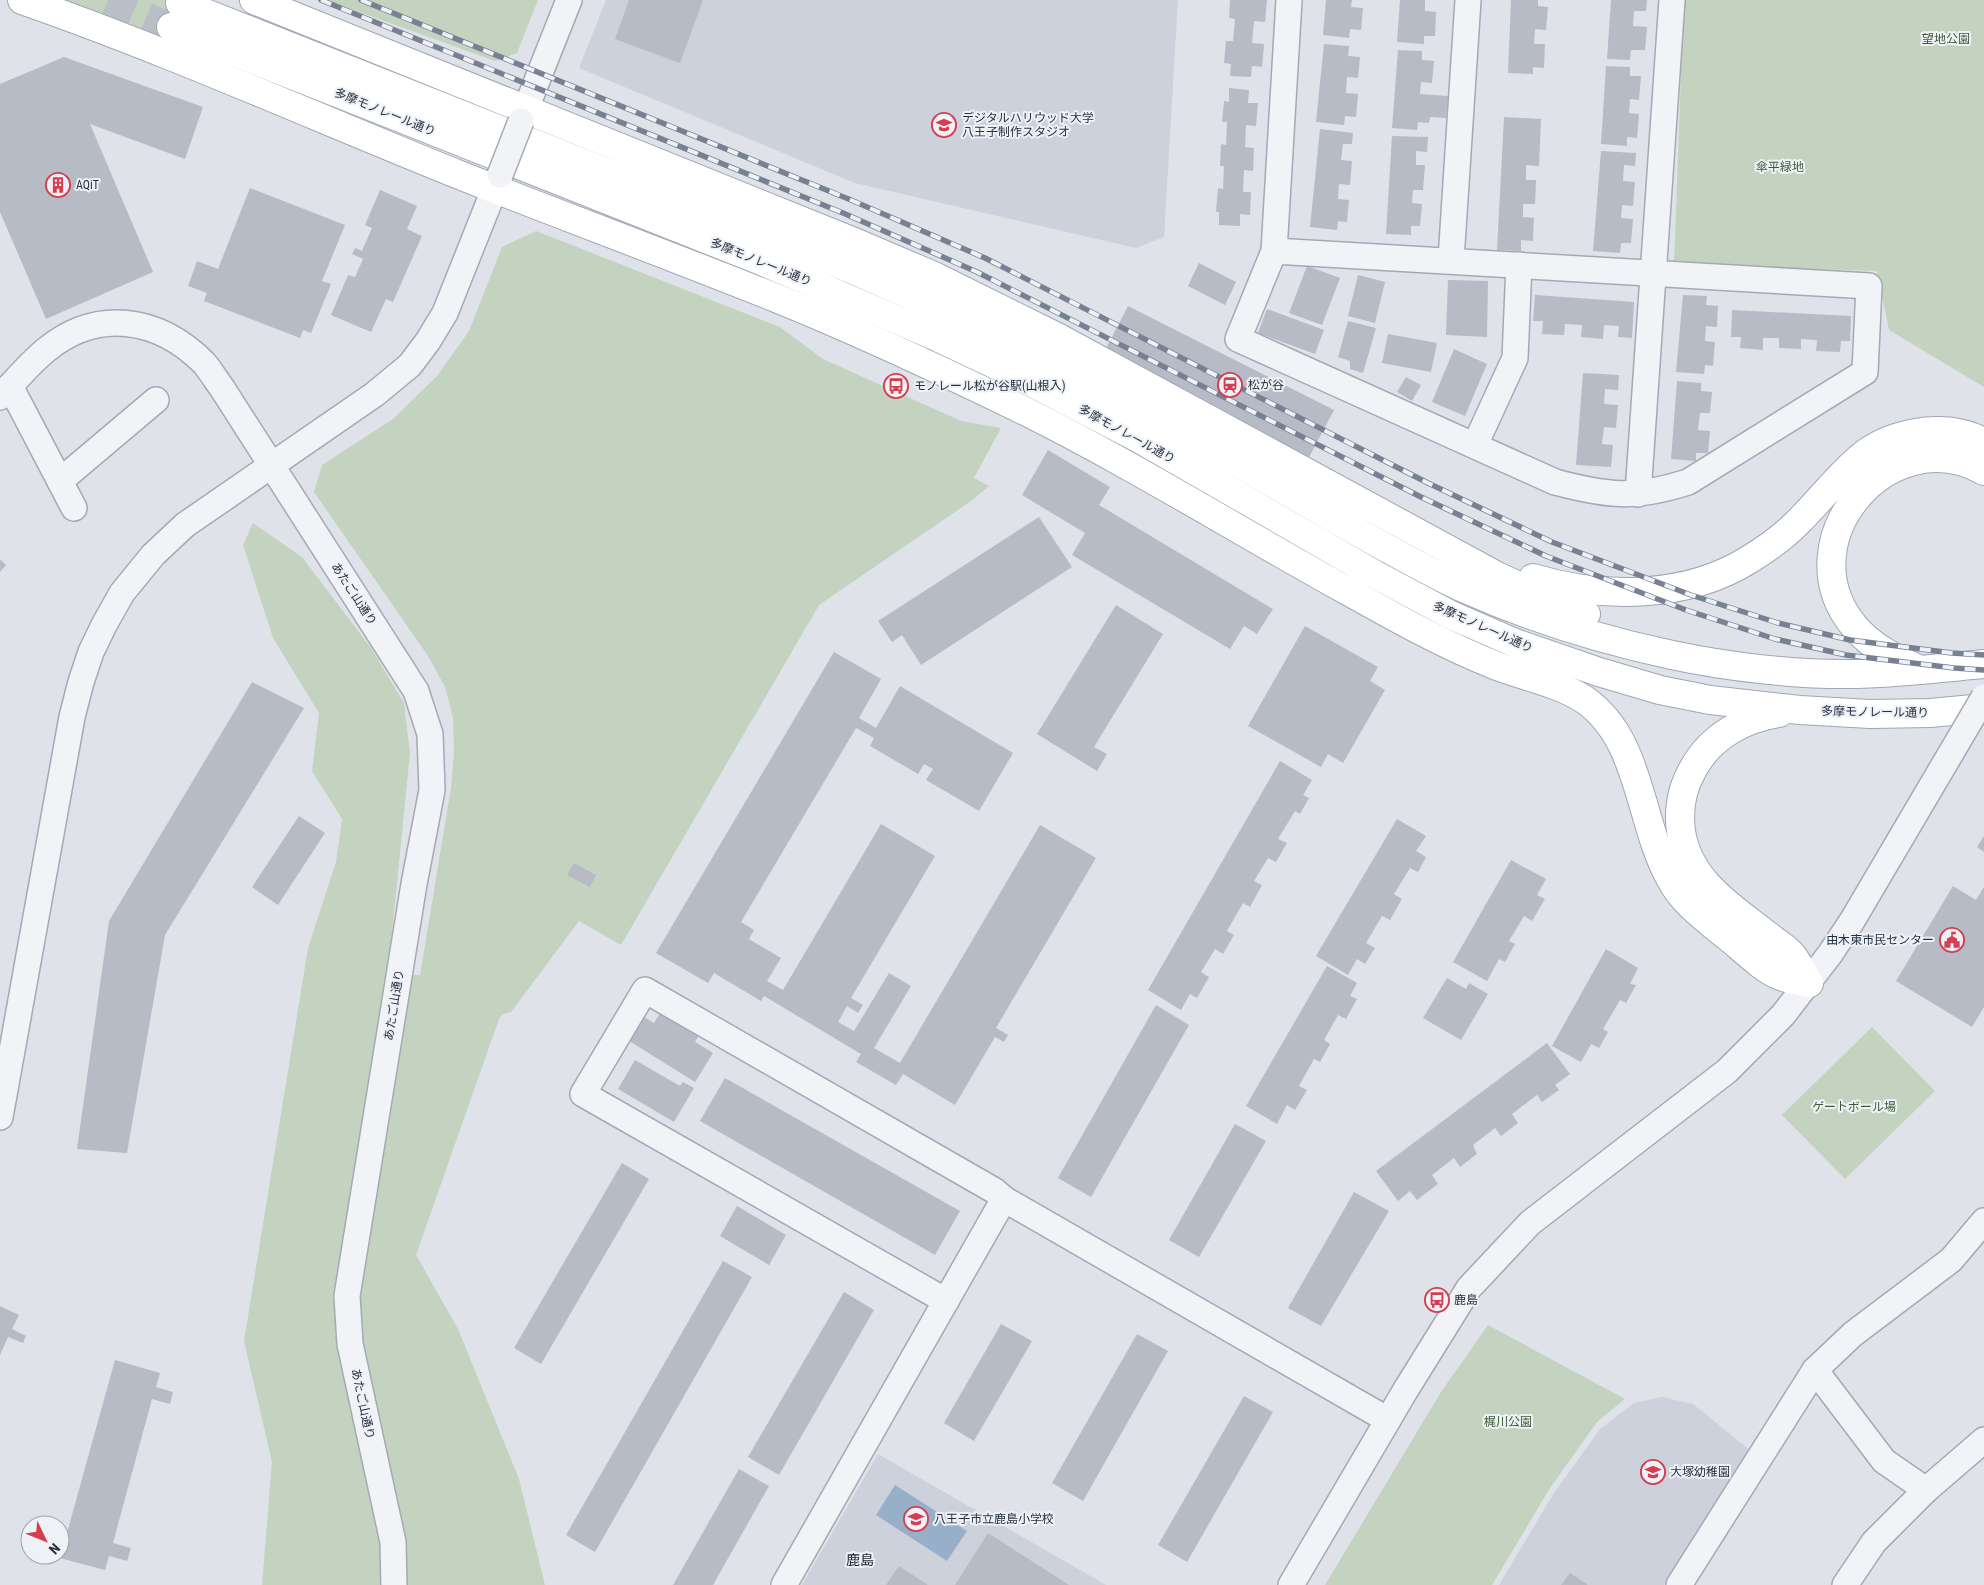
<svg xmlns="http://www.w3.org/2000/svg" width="1984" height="1585" font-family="'Roboto Condensed','Noto Sans JP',sans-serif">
<rect width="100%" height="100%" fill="#dfe2e9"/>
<g fill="#cdd1db">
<polygon points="606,0 1178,0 1164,237 1136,248 855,183 579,68"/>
<polygon points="1662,1397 1693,1404 1751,1451 1664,1585 1499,1585 1554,1493 1600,1429 1634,1403"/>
<polygon points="878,1454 1106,1585 802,1585"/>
</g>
<g fill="#c4d3bf">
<polygon points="54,0 176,0 163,36"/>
<polygon points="326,0 538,0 517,53 495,61"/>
<polygon points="1685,0 1984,0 1984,387 1889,330 1877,271 1674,264 1682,46"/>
<polygon points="536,231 780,327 823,359 961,421 1001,428 974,478 989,486 971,501 819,605 621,945 579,921 511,1012 503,1014 499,1019 416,1255 458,1329 519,1479 545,1585 262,1585 272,1462 244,1341 308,948 336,862 342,819 312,771 319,713 273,638 243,545 253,523 302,557 371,648 404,703 410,753 390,953 412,975 420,975 451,788 454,753 453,718 445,687 428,656 314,492 322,465 393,419 437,376 469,331 502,247"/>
<polygon points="1872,1027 1935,1091 1845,1179 1782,1115"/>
<polygon points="1488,1325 1625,1399 1597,1422 1550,1488 1492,1585 1325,1585 1441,1392"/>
</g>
<polygon fill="#98afca" points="895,1485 967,1531 947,1561 876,1515"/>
<g fill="#b6bbc6">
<polygon points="629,0 703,0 680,63 615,39"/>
<polygon points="1230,0 1267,0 1265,22 1254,21 1252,43 1264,44 1262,67 1252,66 1251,77 1230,76 1231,64 1224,63 1226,41 1233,41 1235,19 1229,18"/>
<polygon points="1326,0 1352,0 1351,7 1363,8 1361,30 1350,29 1349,38 1323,35"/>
<polygon points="1400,0 1425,0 1425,11 1436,12 1435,36 1424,36 1424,44 1397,42"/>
<polygon points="1511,0 1538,0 1538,6 1548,7 1546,30 1535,29 1534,44 1545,44 1544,68 1533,67 1533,74 1508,73"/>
<polygon points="1611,0 1647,0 1646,11 1634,11 1633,26 1647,27 1645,50 1631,50 1630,60 1607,59"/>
<polygon points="1324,44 1349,46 1348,56 1360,57 1358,78 1347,77 1346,93 1358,94 1356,117 1345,116 1344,125 1316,122"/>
<polygon points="1398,50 1422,51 1422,60 1434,61 1432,83 1421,82 1420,94 1448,96 1446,118 1430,117 1429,123 1418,122 1417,130 1392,128"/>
<polygon points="64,57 203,107 185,159 90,124 153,272 46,319 0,212 0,84"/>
<polygon points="1606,66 1630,67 1630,76 1641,76 1639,100 1630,99 1629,113 1639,114 1637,138 1627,137 1627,146 1601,144"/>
<polygon points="1229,88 1249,90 1248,103 1258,103 1256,126 1246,125 1245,147 1254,148 1253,171 1244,170 1243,192 1251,192 1250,215 1240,214 1240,226 1219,225 1219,212 1216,212 1218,188 1223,189 1224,166 1220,166 1221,144 1226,145 1227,122 1222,122 1224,101 1229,102"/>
<polygon points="1504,117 1541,119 1539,166 1526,165 1526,180 1536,180 1535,204 1523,204 1523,217 1534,218 1533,241 1521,240 1521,251 1497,250"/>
<polygon points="1320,129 1353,133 1352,144 1343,144 1341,160 1352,161 1350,185 1339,184 1338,199 1349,200 1347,222 1338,221 1337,230 1310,227"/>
<polygon points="1392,136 1428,137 1427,152 1416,151 1416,165 1425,165 1423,190 1413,190 1412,203 1422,204 1420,226 1411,226 1411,235 1386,234"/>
<polygon points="1601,151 1636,153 1635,166 1624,165 1623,181 1635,182 1633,206 1622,205 1621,218 1633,219 1631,243 1621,243 1620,253 1593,251"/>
<polygon points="250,188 345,225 322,281 331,284 311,333 303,330 300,338 204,301 207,293 188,286 197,261 218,269"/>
<polygon points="380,190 417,206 407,229 422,236 393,302 386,299 371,332 331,315 348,275 355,277 363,259 352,254 355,248 362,251 372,228 365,225"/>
<polygon points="1199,263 1236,282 1225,305 1188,286"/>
<polygon points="1307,266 1340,278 1322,325 1289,313"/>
<polygon points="1358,275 1385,282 1375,323 1348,316"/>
<polygon points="1448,280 1488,281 1487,337 1446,335"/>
<polygon points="1535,295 1634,302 1632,338 1618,337 1619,326 1604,325 1603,339 1581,337 1582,325 1565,324 1564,335 1542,334 1543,321 1533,321"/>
<polygon points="1683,295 1707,296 1706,305 1718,306 1717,327 1706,326 1705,341 1715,342 1713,366 1705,365 1704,374 1676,372"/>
<polygon points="1128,306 1334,410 1307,461 1101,358"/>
<polygon points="1267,309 1324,330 1315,354 1258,333"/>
<polygon points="1732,310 1851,316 1850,341 1841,341 1840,352 1816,351 1817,340 1801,339 1801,349 1779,348 1779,338 1763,338 1763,350 1740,348 1741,337 1731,337"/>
<polygon points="1348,321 1376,328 1363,373 1350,369 1350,361 1338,357"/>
<polygon points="1388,334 1437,343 1431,372 1382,363"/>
<polygon points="1454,349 1487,364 1465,416 1432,402"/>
<polygon points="1583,373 1619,375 1618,390 1605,389 1604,404 1618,405 1616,428 1604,427 1602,444 1613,445 1611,467 1576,465"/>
<polygon points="1406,377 1421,385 1412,401 1397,392"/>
<polygon points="1677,381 1701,383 1701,391 1712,392 1710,413 1700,413 1698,430 1710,431 1708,453 1696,453 1696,461 1671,459"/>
<polygon points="1048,450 1110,487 1099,505 1273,609 1257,634 1244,626 1230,649 1072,555 1085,533 1022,495"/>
<polygon points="1039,517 1072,567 921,665 902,635 892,642 878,621"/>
<polygon points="0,559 6,565 0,572"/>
<polygon points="1116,605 1163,634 1094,747 1107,754 1097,771 1037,734"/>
<polygon points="1305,626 1378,667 1370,681 1385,690 1343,763 1328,754 1321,767 1248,726"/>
<polygon points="834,652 881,679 859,718 876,728 900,686 1013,753 979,811 926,780 933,769 924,764 918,774 870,746 874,738 856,728 741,922 754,930 749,939 781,958 767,981 783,990 881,824 935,856 851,998 863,1005 858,1013 847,1006 838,1022 854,1031 889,973 911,986 874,1048 900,1063 1040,825 1096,858 996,1028 1008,1035 1004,1042 995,1037 955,1105 903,1074 896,1085 856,1062 861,1054 764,996 761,1001 714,973 708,983 656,953"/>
<polygon points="252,682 304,708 165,935 127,1153 77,1149 109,921"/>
<polygon points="1280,761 1312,780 1303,795 1309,798 1300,814 1295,811 1278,839 1287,843 1276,862 1268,858 1254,881 1262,885 1250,907 1243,903 1227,931 1234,935 1223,954 1215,949 1201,972 1209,977 1197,998 1190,994 1181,1010 1148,990"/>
<polygon points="299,816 325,833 278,905 252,887"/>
<polygon points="1397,819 1426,836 1416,851 1426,857 1418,872 1410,868 1394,894 1402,899 1390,920 1382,916 1366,943 1375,948 1365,964 1357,959 1348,975 1316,956"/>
<polygon points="1984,836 1984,852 1977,847"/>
<polygon points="1511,860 1546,879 1537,895 1545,899 1532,921 1524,916 1509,941 1515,944 1505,962 1499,959 1487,981 1453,962"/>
<polygon points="574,863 596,875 590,887 567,875"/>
<polygon points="1953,886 1976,900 1984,887 1984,1007 1972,1027 1896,981"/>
<polygon points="1606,949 1638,968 1630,984 1636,985 1626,1003 1620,1000 1603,1029 1608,1032 1599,1048 1591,1044 1581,1062 1552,1046"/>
<polygon points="1327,966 1357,983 1350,996 1357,999 1346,1019 1338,1015 1324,1040 1330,1044 1320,1062 1314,1059 1299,1086 1307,1090 1295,1110 1287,1105 1277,1124 1246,1106"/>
<polygon points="1447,978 1466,989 1469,983 1488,994 1461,1040 1423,1018"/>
<polygon points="1156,1005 1189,1025 1091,1197 1058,1178"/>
<polygon points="662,1010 700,1034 695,1042 713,1053 695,1082 626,1039 641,1015 654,1023"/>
<polygon points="1547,1043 1570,1074 1555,1085 1559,1090 1542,1102 1537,1095 1512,1114 1518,1123 1501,1136 1495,1128 1473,1145 1477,1154 1460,1167 1454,1158 1432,1175 1438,1184 1417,1200 1410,1191 1398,1201 1376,1171"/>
<polygon points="635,1060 680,1086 683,1082 694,1088 674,1122 618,1089"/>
<polygon points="725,1078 960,1211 935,1255 700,1121"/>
<polygon points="1235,1124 1266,1141 1199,1257 1169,1240"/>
<polygon points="622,1163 649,1179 541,1364 514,1348"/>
<polygon points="1354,1192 1389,1211 1321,1326 1288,1308"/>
<polygon points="737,1206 786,1235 769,1265 720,1236"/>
<polygon points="723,1261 752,1277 595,1552 566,1535"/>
<polygon points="844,1292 874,1310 779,1475 748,1457"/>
<polygon points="0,1306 19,1315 12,1329 26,1336 23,1343 8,1337 0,1355"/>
<polygon points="1001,1324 1032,1341 974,1441 944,1423"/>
<polygon points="1137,1334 1168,1351 1083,1501 1052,1483"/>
<polygon points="115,1360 160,1373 156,1387 173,1392 170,1404 152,1399 113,1543 131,1548 127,1561 109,1556 105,1570 60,1558"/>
<polygon points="1244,1396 1273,1412 1187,1562 1158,1545"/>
<polygon points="739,1469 769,1486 713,1585 673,1585"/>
<polygon points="988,1533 1069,1585 955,1585"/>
<polygon points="899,1566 928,1585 886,1585"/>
<polygon points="1570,1573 1588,1585 1561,1585"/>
</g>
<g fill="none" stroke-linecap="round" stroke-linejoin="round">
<polyline stroke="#babec7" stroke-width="28" stroke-dasharray="28 14" stroke-linecap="butt" points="108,0 171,27"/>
<defs>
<g id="minor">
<polyline points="521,121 569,0"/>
<path d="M1274,251L1869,286L1865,372L1688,482C1635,499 1608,496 1555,482L1238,339L1274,251L1289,0"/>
<polyline points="1451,260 1468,0"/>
<polyline points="10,386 74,508"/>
<path d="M0,397C15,381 29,364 46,350C97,308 158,317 204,363C210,370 216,380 222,388L416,691L430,734L432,790L414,884L347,1296L350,1344L393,1542L394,1585"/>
<polyline points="1475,445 1515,358 1519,265"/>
<polyline points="60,481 156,400"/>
<polyline points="1638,494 1672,0"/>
<polyline points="0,1117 72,717 81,682 91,652 104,625 122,593 153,555 185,525 375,394 410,365 428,341 445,313 500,175"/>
<polyline points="946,1301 583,1094 645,990 995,1191 1004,1199"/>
<polyline points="1815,1370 1884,1461 1926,1490"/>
<polyline points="784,1585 1004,1199 1388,1420"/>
<polyline points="1291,1585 1405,1391 1469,1288 1530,1223 1727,1071 1783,1015 1830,954 1852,921 1951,753"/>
<polyline points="1679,1585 1815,1370 1853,1334 1951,1260 1984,1221"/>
<polyline points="1845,1585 1874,1542 1926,1490 1984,1440"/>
</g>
<g id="major">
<path d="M22,0C171,52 315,117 462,176C566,217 671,256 776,298C860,332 943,371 1025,411C1135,466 1239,531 1346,590C1396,618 1444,645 1497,666C1526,677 1559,683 1585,700C1641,739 1639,822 1670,878C1683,903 1706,919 1728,937C1743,949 1762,968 1778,975C1787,979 1799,981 1809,983"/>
<polyline points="254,0 854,242 934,276 1059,338 1497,576 1542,597 1586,614"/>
<path d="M180,3L851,269C963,318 1074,372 1182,432C1232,460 1282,488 1331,517C1374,541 1417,566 1461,587C1528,617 1601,640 1672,655C1728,667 1798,675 1855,674C1898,673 1941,668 1984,664"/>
<polyline points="171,27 759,260 939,338 1011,372 1140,439 1374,574 1451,615 1515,643 1599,672 1660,690 1710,700 1800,710 1870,714 1930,713 1984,708"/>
<path d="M1533,578C1602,599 1687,599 1750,559C1768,548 1786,535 1801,519C1821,499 1839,475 1862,456C1888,435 1930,426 1963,434C1970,435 1977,439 1984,442"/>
<path d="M1920,670C1896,659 1871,647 1854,626C1784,541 1890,418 1984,471"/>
<path d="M1779,713C1744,718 1710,737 1693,769C1682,788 1678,809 1681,831C1688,882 1733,908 1771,938C1777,943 1786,948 1791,954C1798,962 1803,974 1809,983"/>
</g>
</defs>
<use href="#minor" stroke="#a4a9b3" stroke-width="28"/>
<use href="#major" stroke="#9ea6b5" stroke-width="30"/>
<use href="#minor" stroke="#f2f3f7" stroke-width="25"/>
<use href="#major" stroke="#fff" stroke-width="28"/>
<defs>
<g id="rail">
<polyline points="321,0 843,213 977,272 1421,497 1546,556 1686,610 1775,639 1846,655 1954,668 1984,670"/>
<polyline points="361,0 851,200 985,258 1428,483 1552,542 1691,595 1778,623 1850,640 1952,653 1984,655"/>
</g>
</defs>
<use href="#rail" stroke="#788193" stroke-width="5.5"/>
<use href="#rail" stroke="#eef1f6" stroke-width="4" stroke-dasharray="11" stroke-linecap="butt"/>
<defs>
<g id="minor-bridge">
<polyline points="500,175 521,121"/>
<polyline points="1951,753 1984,697"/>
</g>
</defs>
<use href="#minor-bridge" stroke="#a4a9b3" stroke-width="28" stroke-linecap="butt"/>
<use href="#minor-bridge" stroke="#f2f3f7" stroke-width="25"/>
</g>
<defs>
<symbol id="university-ring" viewBox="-11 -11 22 22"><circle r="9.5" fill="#eef1f6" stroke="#d33f51" stroke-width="1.5"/><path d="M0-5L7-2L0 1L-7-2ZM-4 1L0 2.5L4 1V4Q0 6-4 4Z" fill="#d33f51"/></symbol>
<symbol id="building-ring" viewBox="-11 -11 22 22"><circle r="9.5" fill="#eef1f6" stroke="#d33f51" stroke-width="1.5"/><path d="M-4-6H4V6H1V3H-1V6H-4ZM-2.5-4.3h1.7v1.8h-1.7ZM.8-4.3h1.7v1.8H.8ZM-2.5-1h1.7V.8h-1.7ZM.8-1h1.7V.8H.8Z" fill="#d33f51"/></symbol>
<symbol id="station-ring" viewBox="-11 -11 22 22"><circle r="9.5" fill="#eef1f6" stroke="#d33f51" stroke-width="1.5"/><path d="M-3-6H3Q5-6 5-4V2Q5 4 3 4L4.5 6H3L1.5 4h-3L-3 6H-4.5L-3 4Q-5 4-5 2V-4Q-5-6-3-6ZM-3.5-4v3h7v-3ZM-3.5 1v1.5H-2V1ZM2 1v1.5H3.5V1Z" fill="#d33f51"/></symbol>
<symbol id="bus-ring" viewBox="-11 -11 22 22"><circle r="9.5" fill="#eef1f6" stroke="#d33f51" stroke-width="1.5"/><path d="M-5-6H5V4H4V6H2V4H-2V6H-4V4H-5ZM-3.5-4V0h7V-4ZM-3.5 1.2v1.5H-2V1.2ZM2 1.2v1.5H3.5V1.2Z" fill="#d33f51"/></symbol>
<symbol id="civic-ring" viewBox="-11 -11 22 22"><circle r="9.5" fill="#eef1f6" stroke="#d33f51" stroke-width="1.5"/><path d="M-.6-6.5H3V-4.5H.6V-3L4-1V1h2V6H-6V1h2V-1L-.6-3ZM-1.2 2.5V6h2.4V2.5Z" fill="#d33f51"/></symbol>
<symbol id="school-ring" viewBox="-11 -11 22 22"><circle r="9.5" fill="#eef1f6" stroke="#d33f51" stroke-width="1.5"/><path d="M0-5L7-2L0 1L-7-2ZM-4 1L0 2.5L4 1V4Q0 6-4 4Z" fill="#d33f51"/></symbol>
</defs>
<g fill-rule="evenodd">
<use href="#university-ring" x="930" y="111" width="28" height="28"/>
<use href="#building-ring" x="44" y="171" width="28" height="28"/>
<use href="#station-ring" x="1216" y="371" width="28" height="28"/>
<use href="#bus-ring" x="882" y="372" width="28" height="28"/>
<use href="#civic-ring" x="1938" y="926" width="28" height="28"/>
<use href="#bus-ring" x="1423" y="1286" width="28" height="28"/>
<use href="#school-ring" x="1639" y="1458" width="28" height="28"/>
<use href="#school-ring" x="902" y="1505" width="28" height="28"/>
</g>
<g text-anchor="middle" stroke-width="4" stroke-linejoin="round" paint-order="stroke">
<g font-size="12" fill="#3a5c34" stroke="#eef1f6">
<text x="1946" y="43">望地公園</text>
<text x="1780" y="171">傘平緑地</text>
<text x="1854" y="1111">ゲートボール場</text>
<text x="1508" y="1426">梶川公園</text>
</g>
<g font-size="12" fill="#273040" stroke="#eef1f6">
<text transform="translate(385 112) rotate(22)" y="4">多摩モノレール通り</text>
<text transform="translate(761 262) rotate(22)" y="4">多摩モノレール通り</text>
<text transform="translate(1127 434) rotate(29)" y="4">多摩モノレール通り</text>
<text transform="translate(354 594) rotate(57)" y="4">あたご山通り</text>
<text transform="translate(1483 627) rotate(24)" y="4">多摩モノレール通り</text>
<text transform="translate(1875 712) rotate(1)" y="4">多摩モノレール通り</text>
<text transform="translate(394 1005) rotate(-81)" y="4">あたご山通り</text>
<text transform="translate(363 1404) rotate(78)" y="4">あたご山通り</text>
</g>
<g font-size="12" fill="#273040" stroke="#eef1f6" text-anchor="start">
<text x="962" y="122">デジタルハリウッド大学<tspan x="962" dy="14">八王子制作スタジオ</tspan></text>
<text x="76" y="189">AQiT</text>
<text x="1248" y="389">松が谷</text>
<text x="914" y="390">モノレール松が谷駅(山根入)</text>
<text x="1934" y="944" text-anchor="end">由木東市民センター</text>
<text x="1454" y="1304">鹿島</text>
<text x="1670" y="1476">大塚幼稚園</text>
<text x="934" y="1523">八王子市立鹿島小学校</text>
</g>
<g font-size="14" fill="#192131" stroke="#eef1f6">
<text x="860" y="1565">鹿島</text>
</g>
</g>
<g transform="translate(45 1540) rotate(133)"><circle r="24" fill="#eef1f6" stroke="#9ea4ad"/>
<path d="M0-4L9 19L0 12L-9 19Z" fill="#d33f51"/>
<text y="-8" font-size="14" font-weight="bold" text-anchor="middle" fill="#273040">N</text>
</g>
</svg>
